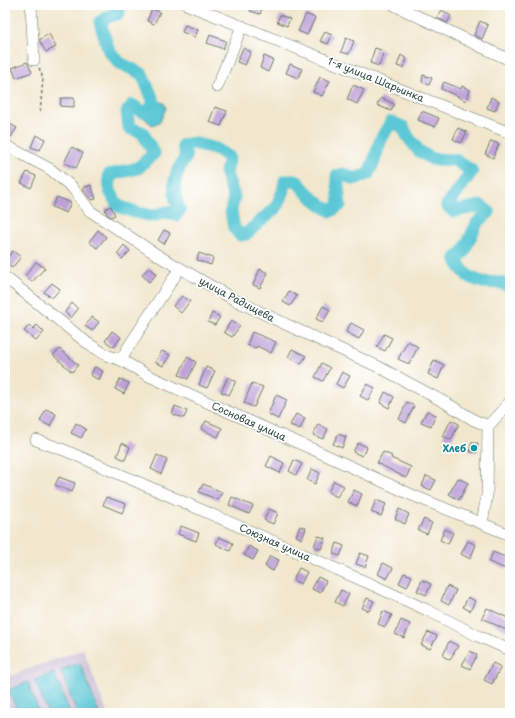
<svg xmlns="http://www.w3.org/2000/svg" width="515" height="718" font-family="'Playpen Sans',sans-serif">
<rect width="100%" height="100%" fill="#fff"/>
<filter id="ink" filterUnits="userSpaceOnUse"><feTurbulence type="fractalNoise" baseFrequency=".025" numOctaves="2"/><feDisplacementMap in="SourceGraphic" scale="8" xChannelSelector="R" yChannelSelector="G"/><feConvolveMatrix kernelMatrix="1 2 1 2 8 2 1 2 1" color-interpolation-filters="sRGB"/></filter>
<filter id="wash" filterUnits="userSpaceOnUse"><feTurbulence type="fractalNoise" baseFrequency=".012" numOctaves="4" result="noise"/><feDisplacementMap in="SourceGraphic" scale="16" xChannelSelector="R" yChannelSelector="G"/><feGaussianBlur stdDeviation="0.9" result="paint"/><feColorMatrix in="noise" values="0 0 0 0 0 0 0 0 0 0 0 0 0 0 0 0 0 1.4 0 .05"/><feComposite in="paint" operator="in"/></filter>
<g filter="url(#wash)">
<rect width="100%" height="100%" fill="#f1e7cd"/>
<polygon fill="#cbbfd5" points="83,649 107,713 5,713 5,678"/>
<g fill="#5cc8d5" stroke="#3e8284">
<polygon points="157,101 164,103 166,108 160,122 152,125 141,115 145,109 149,112"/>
<polygon points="80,663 99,713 77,713 61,670"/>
<polygon points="54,673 70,713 48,713 35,680"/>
<polygon points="28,682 39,713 18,713 9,690"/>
</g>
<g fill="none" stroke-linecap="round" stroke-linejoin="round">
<path stroke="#5cc8d5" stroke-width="13" d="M115,5L119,13L107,17L100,22L109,51L120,63L142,74L154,102L149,112L141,111L132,105L127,112L129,128L142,132L154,153L138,168L109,175L110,191L118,206L135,212L153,216L167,212L176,215L180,210C171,191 173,174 186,157L183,145L193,143L216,149L229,157L226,174L234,197L231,211L234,228L240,235L246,234L265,217L276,208L283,191L285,181H297C307,194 317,204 331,211L340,205L337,176L343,174L354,179L368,174L374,161L381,139L391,122L403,127L408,137L419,151L432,159L455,160L472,171L458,191L447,205L453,211L481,206L489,212L477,223L463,253L456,258L460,267L469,277L482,282L502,283L510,287"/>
</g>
<g id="blocks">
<g fill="#bfa1d9">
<polygon points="252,5 263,5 260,14 250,11"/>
<polygon points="152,9 160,12 154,24 147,21"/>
<polygon points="442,10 451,16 447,23 437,18"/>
<polygon points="306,14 315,18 307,35 298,31"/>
<polygon points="280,15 290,19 287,26 277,22"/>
<polygon points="480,21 488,25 482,39 474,35"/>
<polygon points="185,25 198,30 195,37 182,32"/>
<polygon points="325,32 332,35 328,44 320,41"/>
<polygon points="49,34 56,47 46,52 40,42 40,39"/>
<polygon points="210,35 226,41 223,49 207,43"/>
<polygon points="346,38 354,41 349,54 341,52"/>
<polygon points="243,48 251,52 245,65 237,62"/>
<polygon points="375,48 384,51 379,66 370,63"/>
<polygon points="401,55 407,59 403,68 397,66"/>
<polygon points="264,56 273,60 268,72 260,68"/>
<polygon points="27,62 32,72 16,78 12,68"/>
<polygon points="290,64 302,69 298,78 286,73"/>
<polygon points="423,75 432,78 429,85 422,82"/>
<polygon points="320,77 330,81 322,96 313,92"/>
<polygon points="444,82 461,89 462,86 470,90 466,101 458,97 458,96 441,89"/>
<polygon points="353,85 364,90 357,104 347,99"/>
<polygon points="491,97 499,101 495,111 487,108"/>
<polygon points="61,98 74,98 74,107 60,106"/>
<polygon points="381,98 394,104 391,111 377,105"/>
<polygon points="215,107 227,111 221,126 209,122"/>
<polygon points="422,111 439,118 435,127 418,120"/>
<polygon points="5,121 17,128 11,137 5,133"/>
<polygon points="458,128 467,132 461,143 453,139"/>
<polygon points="36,135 45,139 40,150 31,147"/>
<polygon points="491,141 499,144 493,158 485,154"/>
<polygon points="72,147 83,153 76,168 64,163"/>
<polygon points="27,172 36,176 31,188 21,183"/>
<polygon points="91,185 96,199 91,200 85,192 83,188"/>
<polygon points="57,197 71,203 66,213 52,207"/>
<polygon points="111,206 115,215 111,217 107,214 105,209"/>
<polygon points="98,230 106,237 97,248 89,242"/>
<polygon points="164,230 170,233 164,244 158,240"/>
<polygon points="124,245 130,251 122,259 117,254"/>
<polygon points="13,251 21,257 12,268 5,263 5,260"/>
<polygon points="199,253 213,258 211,265 197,260"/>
<polygon points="36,262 45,268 32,282 25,276"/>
<polygon points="149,267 157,274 149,282 142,275"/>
<polygon points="260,269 268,273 260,288 253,285"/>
<polygon points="52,283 60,289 52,298 44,292"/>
<polygon points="289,291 297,296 290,306 283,302"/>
<polygon points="182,296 190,301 181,313 173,306"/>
<polygon points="72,303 78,309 71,318 65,312"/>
<polygon points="323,306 330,310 323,322 316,319"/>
<polygon points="212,313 220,317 215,325 208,322"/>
<polygon points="92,317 99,322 92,331 85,326"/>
<polygon points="231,321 240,326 232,337 224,332"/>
<polygon points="351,323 364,330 359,339 346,332"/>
<polygon points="29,325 33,329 37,325 44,332 36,341 24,331"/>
<polygon points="112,331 121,337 114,347 105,341"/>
<polygon points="252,332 276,342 271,353 257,346 256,348 247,345"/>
<polygon points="384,334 392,338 385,351 377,347"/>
<polygon points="408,341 418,347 409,364 398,359"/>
<polygon points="60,349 78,365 72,372 53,355"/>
<polygon points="292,349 306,356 301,364 288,357"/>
<polygon points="162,351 170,355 163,366 155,362"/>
<polygon points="187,357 196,362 188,379 179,375"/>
<polygon points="434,360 444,365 438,379 428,374"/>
<polygon points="322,363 330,368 323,381 315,377"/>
<polygon points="95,367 103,371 99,380 90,375"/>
<polygon points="206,367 215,371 207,388 199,385"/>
<polygon points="342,372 350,376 343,388 336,384"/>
<polygon points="228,377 236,381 229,395 221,392"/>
<polygon points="120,379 129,383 124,394 115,389"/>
<polygon points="252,383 263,387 254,407 244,403"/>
<polygon points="367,384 375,388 368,400 360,396"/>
<polygon points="385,392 394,397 389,408 380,403"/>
<polygon points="276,395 287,400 278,419 268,414"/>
<polygon points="407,402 414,406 406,423 399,419"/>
<polygon points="175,406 187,411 184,418 172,414"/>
<polygon points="46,409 56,414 50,426 40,421"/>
<polygon points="427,411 436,415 431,426 421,422"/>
<polygon points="296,414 305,418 300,429 290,425"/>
<polygon points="451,420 459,424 451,440 443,436"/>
<polygon points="206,421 222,428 218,437 201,429"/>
<polygon points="76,423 86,429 81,438 71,433"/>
<polygon points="318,424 328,429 323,439 313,435"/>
<polygon points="338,434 346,437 342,448 333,444"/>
<polygon points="122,443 130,447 125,460 117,456"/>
<polygon points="358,443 367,447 365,453 364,452 362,456 353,452"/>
<polygon points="471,443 478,443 477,452 470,452"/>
<polygon points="383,452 392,456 391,458 411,467 406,478 377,463"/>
<polygon points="157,455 167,460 161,474 151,469"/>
<polygon points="271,456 284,463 280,473 266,466"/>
<polygon points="294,460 302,464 296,475 289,471"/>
<polygon points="312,469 320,473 315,484 307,480"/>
<polygon points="426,476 436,480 431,490 422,486"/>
<polygon points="59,477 75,483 72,492 55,485"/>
<polygon points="458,478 468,483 459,500 449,494"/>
<polygon points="334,481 344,486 337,497 328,492"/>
<polygon points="203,484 222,492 218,500 199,492"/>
<polygon points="354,490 362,494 357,506 348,502"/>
<polygon points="106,497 126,504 122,513 103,505"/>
<polygon points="232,497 253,506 249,514 229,505"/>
<polygon points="376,500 386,504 381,516 371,512"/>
<polygon points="269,509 278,513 273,524 264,520"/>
<polygon points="399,509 409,514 405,524 395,519"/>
<polygon points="424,519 432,523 427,534 418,530"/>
<polygon points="181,526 199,533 196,541 178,534"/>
<polygon points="300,526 306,528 302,539 296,536"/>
<polygon points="445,529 453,533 448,544 440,540"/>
<polygon points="318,536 325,538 321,549 314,546"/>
<polygon points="219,537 233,543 230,551 216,544"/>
<polygon points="468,541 476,545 470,559 461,554"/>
<polygon points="337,543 344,546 340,556 333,554"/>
<polygon points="249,546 258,551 253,560 244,555"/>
<polygon points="493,552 510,559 506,569 489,562"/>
<polygon points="360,553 369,556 365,567 356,564"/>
<polygon points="270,556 279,560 273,571 265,566"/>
<polygon points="383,563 393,568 387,579 378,574"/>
<polygon points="299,568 307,572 301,584 293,580"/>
<polygon points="404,573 412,576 407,587 399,583"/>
<polygon points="318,577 326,581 320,593 312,589"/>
<polygon points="422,580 431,584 426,595 417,591"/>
<polygon points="447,586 456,590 449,605 441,601"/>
<polygon points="341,590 349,594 343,606 335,602"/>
<polygon points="468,597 475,601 470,611 463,607"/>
<polygon points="367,598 374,601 369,611 362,608"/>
<polygon points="487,608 510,619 510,632 482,618"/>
<polygon points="383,611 392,615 385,627 378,624"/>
<polygon points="401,620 410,624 404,638 395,634"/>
<polygon points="428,632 437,636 430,649 421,645"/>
<polygon points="449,641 458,646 450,660 443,656"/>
<polygon points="470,651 477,655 470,669 462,665"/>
<polygon points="493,663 501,667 492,684 484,680"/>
</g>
</g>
</g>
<g filter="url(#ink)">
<use href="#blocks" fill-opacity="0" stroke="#68786a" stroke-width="1"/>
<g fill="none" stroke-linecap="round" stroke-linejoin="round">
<defs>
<g id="minor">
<polyline points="31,5 34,60"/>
<polyline points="188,5 510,133"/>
<polyline points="394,5 484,48 510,60"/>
<polyline points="217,87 242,26"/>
<polyline points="5,145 50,169 72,187 90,211 162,258 180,268 235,300 298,330 379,367 446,403 474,420 488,426"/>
<polyline points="5,277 86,342 106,355 121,360 149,376 251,422 319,452 412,495 510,535"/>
<polyline points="121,360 129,346 180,268"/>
<polyline points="488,426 510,402"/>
<polyline points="36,440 64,450 156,490 375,586 427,610 478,636 510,650"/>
<polyline points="482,523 487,495 488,426"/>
</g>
</defs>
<use href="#minor" stroke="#68786a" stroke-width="12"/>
<polyline stroke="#68786a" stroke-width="1.5" stroke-dasharray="3 3" stroke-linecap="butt" points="39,68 43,78 40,113"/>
<use href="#minor" stroke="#fff" stroke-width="11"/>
</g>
</g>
<circle fill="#0f9aa8" stroke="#fff" stroke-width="1.5" cx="474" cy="448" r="4"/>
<g text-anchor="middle" stroke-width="3.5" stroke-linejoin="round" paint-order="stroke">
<g font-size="10" fill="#1f3d34" stroke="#fff">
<text transform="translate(376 79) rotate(22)" y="4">1-я улица Шарьинка</text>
<text transform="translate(237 299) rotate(28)" y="4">улица Радищева</text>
<text transform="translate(249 421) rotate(24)" y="4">Сосновая улица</text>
<text transform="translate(275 542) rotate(24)" y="4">Союзная улица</text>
</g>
<g font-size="10" font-weight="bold" fill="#0d838f" stroke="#fff" text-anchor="end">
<text x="466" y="452">Хлеб</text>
</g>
</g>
<rect width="515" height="718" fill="none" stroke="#fff" stroke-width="20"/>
</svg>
